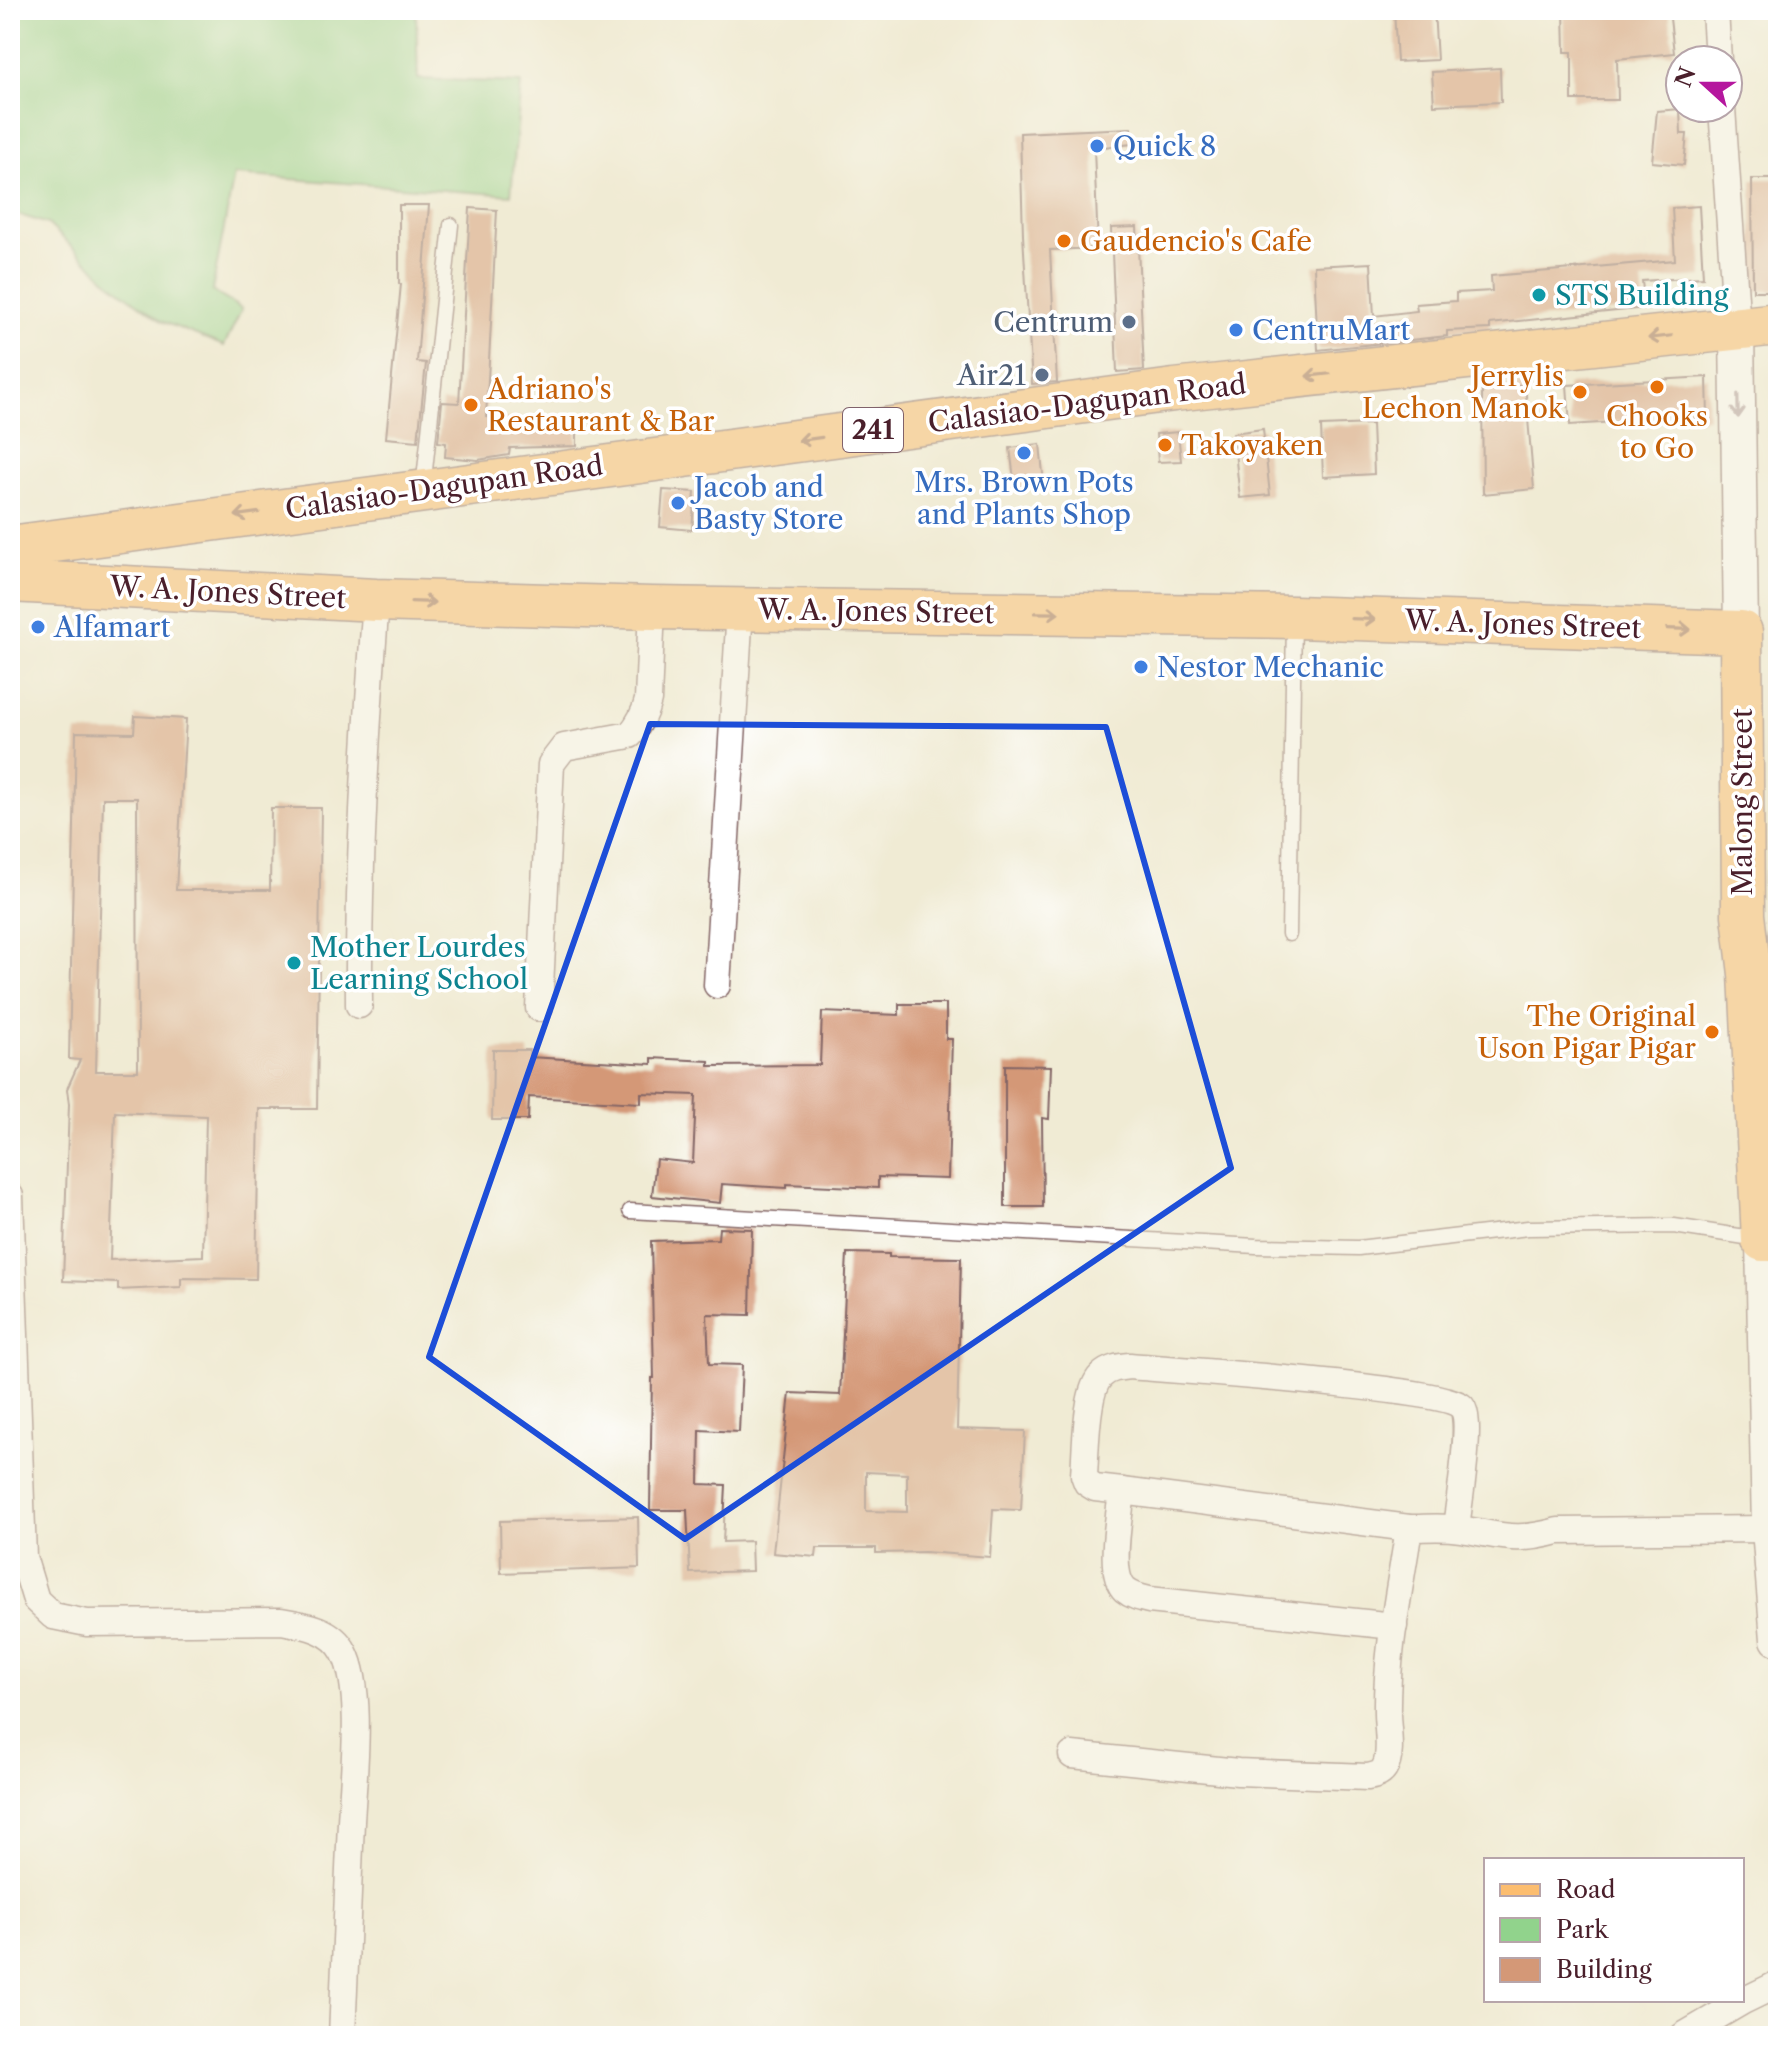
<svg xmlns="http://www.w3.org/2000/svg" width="1788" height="2046" font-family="'Libre Caslon Text',serif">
<rect width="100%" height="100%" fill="#fff"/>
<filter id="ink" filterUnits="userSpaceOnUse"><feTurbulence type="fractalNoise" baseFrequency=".0125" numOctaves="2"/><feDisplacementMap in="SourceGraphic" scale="16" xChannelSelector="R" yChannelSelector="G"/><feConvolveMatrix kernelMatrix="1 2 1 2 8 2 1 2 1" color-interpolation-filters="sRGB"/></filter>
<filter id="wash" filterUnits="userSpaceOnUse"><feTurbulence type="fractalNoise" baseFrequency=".006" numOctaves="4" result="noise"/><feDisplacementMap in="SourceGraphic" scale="32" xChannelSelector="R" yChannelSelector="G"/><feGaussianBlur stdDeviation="1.8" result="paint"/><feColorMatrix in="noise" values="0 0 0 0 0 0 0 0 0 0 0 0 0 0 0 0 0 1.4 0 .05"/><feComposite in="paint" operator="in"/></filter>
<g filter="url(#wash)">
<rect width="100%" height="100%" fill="#f0ebd4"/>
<polygon fill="#91d38c" stroke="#6e795c" stroke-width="2" points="10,10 416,10 418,79 521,83 511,195 234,175 212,291 242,309 224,346 161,321 110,283 48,224 10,212"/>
<g id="blocks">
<g fill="#d49877" fill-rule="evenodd">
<polygon points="1394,10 1434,10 1437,60 1397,62"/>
<polygon points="1564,10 1669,10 1674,53 1617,59 1618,100 1572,100 1572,52 1565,52"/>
<polygon points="1500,68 1501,102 1434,105 1432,72"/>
<polygon points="1680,109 1681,134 1687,134 1684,165 1652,162 1657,111"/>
<polygon points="1131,128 1132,144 1094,148 1098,248 1050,250 1057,382 1032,384 1023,235 1020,133"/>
<polygon points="1752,179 1778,179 1778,291 1753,291"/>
<polygon points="399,205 429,205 417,362 426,363 418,441 386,438 401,284 399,284"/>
<polygon points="1699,206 1703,277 1642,281 1645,308 1490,324 1490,329 1447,331 1447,336 1318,350 1314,266 1371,263 1374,316 1417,311 1416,304 1456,301 1456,293 1492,291 1491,276 1675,260 1672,208"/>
<polygon points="470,208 497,210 486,417 512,419 512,422 577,423 577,446 510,448 509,455 478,460 445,457 446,443 438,442 442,402 459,403"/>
<polygon points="1137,227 1144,370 1117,372 1111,228"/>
<polygon points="1707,377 1708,418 1675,420 1675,410 1629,413 1630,421 1570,425 1567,385"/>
<polygon points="1525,384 1534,489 1483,494 1482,391"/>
<polygon points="1372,424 1374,474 1323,477 1321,426"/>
<polygon points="1263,429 1270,495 1240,498 1233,433"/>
<polygon points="1178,432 1181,461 1158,462 1156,434"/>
<polygon points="1040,444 1044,484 1015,487 1010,448"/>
<polygon points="663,490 695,492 692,530 660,527"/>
<path d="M135,716L186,719L176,890H270L271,808H321L317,1109H259L256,1279L181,1278V1287L118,1290V1283L63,1281L69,1104L67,1089L80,1060L69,1059L76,732L134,733ZM103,798H137L138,1071H96ZM115,1112L206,1116L203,1256L110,1260Z"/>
<polygon points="899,1004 946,1004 946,1039 952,1039 948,1179 878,1177 878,1188 787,1184 787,1188 722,1184 720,1203 652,1196 656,1159 693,1163 696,1095 641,1093 641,1103 529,1097 528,1120 492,1120 493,1050 529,1050 529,1057 652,1064 652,1058 709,1061 709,1066 820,1065 822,1012 899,1015"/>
<polygon points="1005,1065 1051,1066 1049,1119 1042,1118 1043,1207 1005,1207"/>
<polygon points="719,1228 752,1229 750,1315 707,1314 709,1364 742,1365 739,1432 700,1430 699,1484 726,1485 723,1542 751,1541 752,1571 690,1573 687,1510 650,1510 652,1378 654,1378 651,1241 718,1239"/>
<path d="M847,1253L889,1254V1257L961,1258L957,1429L1025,1431L1021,1510L993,1509L990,1557L925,1552L876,1553V1548H817L816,1557L773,1553L790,1393L840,1395ZM866,1472L907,1474V1512L866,1511Z"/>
<polygon points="638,1517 639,1568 501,1573 500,1521"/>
</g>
</g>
</g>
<g filter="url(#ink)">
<use href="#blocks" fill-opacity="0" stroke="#846666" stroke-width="2"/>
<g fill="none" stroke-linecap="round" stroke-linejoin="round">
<defs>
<g id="service">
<polyline points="423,489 451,225"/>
<polyline points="1289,934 1294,619"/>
<polyline points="630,1211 1256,1246 1358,1248 1528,1228 1674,1226 1758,1239"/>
</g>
<g id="minor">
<polyline points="1715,10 1718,60"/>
<polyline points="1722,108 1737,328"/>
<polyline points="1750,974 1778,977"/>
<polyline points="717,985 740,609"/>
<path d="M359,1005C358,870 366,735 376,600"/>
<path d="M539,1008L551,764L564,747L630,735C639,724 645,714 648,700L652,608"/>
<path d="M10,1196L23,1557L36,1600L53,1616L87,1623L281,1621C305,1625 332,1629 344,1652C364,1690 353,1778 351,1822C348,1893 345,1965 342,2036"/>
<path d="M1122,1491L1095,1488L1087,1483L1084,1475C1086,1452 1085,1391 1101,1376C1109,1368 1119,1367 1130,1366C1174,1370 1444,1388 1462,1407C1473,1420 1458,1508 1456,1528"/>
<path d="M1394,1626L1149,1600C1141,1598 1132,1596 1125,1590C1107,1573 1120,1515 1122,1491L1409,1528C1426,1528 1443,1526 1460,1529C1501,1535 1515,1543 1558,1531L1769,1529"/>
<path d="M1072,1755L1238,1772L1368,1777C1374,1776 1381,1774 1384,1769C1393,1755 1387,1729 1387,1713C1386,1652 1400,1589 1409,1528"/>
<polyline points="1683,2036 1743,2001 1778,1984"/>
</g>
<g id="tertiary">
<polyline points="1737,328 1741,632"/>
<polyline points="1763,1240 1769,1529 1778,1639"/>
</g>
<g id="primary">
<polyline points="10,547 1174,390 1778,324"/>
<polyline points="10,581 376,600 652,608 1295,617 1741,632 1743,915 1750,974 1763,1240 1778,1240"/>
</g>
</defs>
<use href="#service" stroke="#846666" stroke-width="17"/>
<use href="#minor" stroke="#846666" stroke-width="29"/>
<use href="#tertiary" stroke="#846666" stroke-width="37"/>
<use href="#primary" stroke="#846666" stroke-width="45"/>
<use href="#service" stroke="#fff" stroke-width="14"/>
<use href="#minor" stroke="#fff" stroke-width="26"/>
<use href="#tertiary" stroke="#fff" stroke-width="34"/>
<use href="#primary" stroke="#fcbd6f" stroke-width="42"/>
</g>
<defs><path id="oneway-shaft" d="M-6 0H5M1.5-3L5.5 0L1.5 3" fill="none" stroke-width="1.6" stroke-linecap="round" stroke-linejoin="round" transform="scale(2)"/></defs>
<g stroke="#9a664a">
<use href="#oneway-shaft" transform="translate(1660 337) rotate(174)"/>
<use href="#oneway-shaft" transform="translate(1318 375) rotate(174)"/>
<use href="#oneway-shaft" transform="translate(810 439) rotate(172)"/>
<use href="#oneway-shaft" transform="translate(247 514) rotate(172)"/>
<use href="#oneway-shaft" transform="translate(423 602) rotate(2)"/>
<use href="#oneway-shaft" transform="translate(1047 613) rotate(1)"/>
<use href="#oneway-shaft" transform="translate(1363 619) rotate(2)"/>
<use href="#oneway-shaft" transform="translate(1679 629) rotate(2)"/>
</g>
<use stroke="#ae9aa0" href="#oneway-shaft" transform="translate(1738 406) rotate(89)"/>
</g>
<path d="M0 0H1788V2046H0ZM650,724L1106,727L1231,1168L685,1539L429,1357Z" fill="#f0ebd4" fill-opacity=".55" fill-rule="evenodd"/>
<path fill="none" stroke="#1d4ed8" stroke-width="6" stroke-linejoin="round" d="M650,724L1106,727L1231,1168L685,1539L429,1357Z"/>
<g fill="#3f7fe0" stroke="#fff" stroke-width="3">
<circle cx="1097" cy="146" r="8"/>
<circle cx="1236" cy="330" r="8"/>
<circle cx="1024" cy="453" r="8"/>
<circle cx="678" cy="503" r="8"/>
<circle cx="38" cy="627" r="8"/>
<circle cx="1141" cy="667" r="8"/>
</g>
<g fill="#e8710a" stroke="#fff" stroke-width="3">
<circle cx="1064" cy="241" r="8"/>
<circle cx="1657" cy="387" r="8"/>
<circle cx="1580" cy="392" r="8"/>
<circle cx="471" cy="405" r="8"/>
<circle cx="1165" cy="445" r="8"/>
<circle cx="1712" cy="1032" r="8"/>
</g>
<g fill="#0f9aa8" stroke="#fff" stroke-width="3">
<circle cx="1539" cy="295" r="8"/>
<circle cx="294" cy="963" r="8"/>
</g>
<g fill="#5c6f8a" stroke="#fff" stroke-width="3">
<circle cx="1129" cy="322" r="8"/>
<circle cx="1042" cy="375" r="8"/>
</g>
<g text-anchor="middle" stroke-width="7" stroke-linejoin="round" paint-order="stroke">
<rect fill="#fff" stroke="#80626b" stroke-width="2" x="843" y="408" width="60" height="44" rx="6"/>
<g font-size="26" font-weight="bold" fill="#4a1f2b">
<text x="873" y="439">241</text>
</g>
<g font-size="28" fill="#366cbe" stroke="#fff" text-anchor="start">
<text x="1113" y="156">Quick 8</text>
<text x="1252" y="340">CentruMart</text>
<text x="1024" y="492" text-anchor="middle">Mrs. Brown Pots<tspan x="1024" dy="32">and Plants Shop</tspan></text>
<text x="694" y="497">Jacob and<tspan x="694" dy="32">Basty Store</tspan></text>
<text x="54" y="637">Alfamart</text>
<text x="1157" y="677">Nestor Mechanic</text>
</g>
<g font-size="28" fill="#c56008" stroke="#fff" text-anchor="start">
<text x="1080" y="251">Gaudencio's Cafe</text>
<text x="1564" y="386" text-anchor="end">Jerrylis<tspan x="1564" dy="32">Lechon Manok</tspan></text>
<text x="487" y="399">Adriano's<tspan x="487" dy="32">Restaurant &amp; Bar</tspan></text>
<text x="1657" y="426" text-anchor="middle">Chooks<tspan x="1657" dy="32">to Go</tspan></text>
<text x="1181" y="455">Takoyaken</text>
<text x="1696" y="1026" text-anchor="end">The Original<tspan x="1696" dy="32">Uson Pigar Pigar</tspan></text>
</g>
<g font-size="28" fill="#0d838f" stroke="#fff" text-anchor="start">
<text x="1555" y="305">STS Building</text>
<text x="310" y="957">Mother Lourdes<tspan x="310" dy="32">Learning School</tspan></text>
</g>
<g font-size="28" fill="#4e5e75" stroke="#fff" text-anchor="end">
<text x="1113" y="332">Centrum</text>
<text x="1026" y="385">Air21</text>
</g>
<g font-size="28" fill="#4a1f2b" stroke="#fff">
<text transform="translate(1087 403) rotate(-7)" y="10">Calasiao-Dagupan Road</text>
<text transform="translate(444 487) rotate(-8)" y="10">Calasiao-Dagupan Road</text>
<text transform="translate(228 592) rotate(3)" y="10">W. A. Jones Street</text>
<text transform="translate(876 611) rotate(1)" y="10">W. A. Jones Street</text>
<text transform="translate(1523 624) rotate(2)" y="10">W. A. Jones Street</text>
<text transform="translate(1742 802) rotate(-90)" y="10">Malong Street</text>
</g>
</g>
<rect width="1788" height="2046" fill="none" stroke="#fff" stroke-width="40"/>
<rect x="1484" y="1858" width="260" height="144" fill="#ffffff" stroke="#b7a5aa" stroke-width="2"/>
<rect x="1500" y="1884" width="40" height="12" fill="#fcbd6f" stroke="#b7a5aa" stroke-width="2"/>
<text x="1556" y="1898" font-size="24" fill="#4a1f2b">Road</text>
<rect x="1500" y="1918" width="40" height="24" fill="#91d38c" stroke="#b7a5aa" stroke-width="2"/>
<text x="1556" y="1938" font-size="24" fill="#4a1f2b">Park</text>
<rect x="1500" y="1958" width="40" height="24" fill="#d49877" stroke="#b7a5aa" stroke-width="2"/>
<text x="1556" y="1978" font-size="24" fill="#4a1f2b">Building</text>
<g transform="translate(1704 84) rotate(291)"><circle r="38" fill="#ffffff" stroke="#b7a5aa" stroke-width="2"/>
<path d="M0-6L14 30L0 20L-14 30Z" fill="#b5179e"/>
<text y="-12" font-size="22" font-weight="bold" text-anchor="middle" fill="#4a1f2b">N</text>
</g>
</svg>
